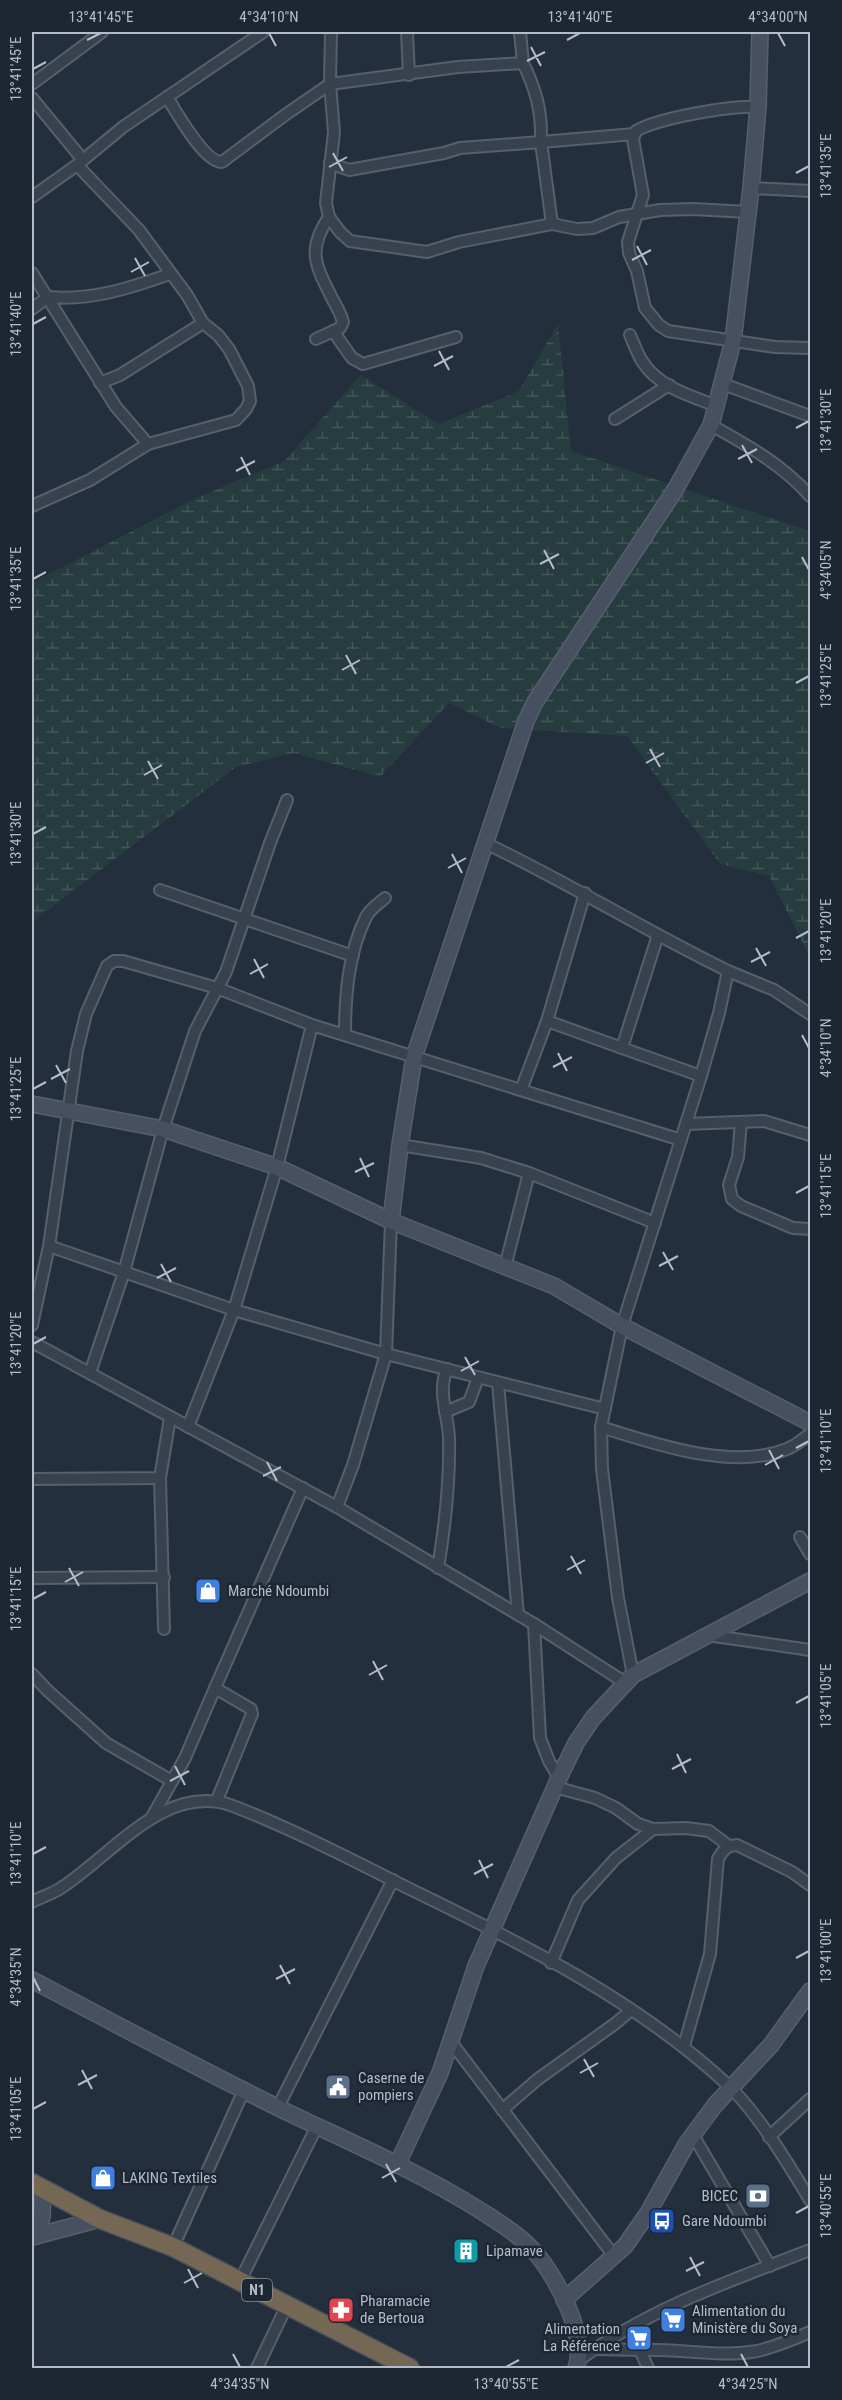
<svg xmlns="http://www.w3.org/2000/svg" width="842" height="2400" font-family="'Roboto Condensed',sans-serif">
<defs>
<pattern id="wetland-marsh" width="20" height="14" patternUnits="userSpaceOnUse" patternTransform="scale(1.5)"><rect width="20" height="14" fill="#263c3f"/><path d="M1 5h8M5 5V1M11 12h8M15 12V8" fill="none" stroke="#435659"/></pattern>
</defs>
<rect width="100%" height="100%" fill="#242f3e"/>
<polygon fill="url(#wetland-marsh)" points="558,324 571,451 810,531 810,957 769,876 720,864 627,736 501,728 449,703 380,777 294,753 236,767 32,922 32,583 192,500 284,461 361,375 439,424 519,391"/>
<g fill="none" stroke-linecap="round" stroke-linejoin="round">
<defs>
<g id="street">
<polyline points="331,32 330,84 334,132 326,203 329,217 340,232 350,241 427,252 459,242 552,224 577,229 593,228 619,217 660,210 693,209 748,212"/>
<polyline points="407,32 409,75"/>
<polyline points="32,84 102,32"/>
<path d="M167,97C177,113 204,162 222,162L285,115L330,84L458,67L523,63L520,32"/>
<polyline points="32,98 83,160"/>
<path d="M758,107C732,105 658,118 636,131L633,139L643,195L628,242L629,253L637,271L645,308L659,325L668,331L775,347L810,348"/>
<path d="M330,163L349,170L444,153L460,148L541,142C542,111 536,90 523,63"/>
<polyline points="751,188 810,191"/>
<polyline points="32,197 77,165 123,127 263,32"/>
<polyline points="552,224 541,142 634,134"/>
<polyline points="32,273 116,407 148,444 236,420 246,409 250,401 248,386 229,349 218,335 203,323 187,295 139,230 77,165"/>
<path d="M32,309L48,297C91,301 130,288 170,274"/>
<polyline points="333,331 352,358 363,364 456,337"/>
<path d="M630,335C634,344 637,353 642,361C658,387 690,396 717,406"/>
<path d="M316,339L340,328L343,322C341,314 337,307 333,300C316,266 306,251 329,217"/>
<polyline points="100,383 120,375 203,323"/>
<polyline points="723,384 810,416"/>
<polyline points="615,419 669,385"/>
<path d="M711,425C747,445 783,465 810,496"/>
<polyline points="32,506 90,480 148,444"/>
<path d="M485,843C568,882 645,931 728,971L719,1013L701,1076L622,1326L601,1427L602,1469L618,1598L633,1675"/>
<polyline points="160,890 353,956"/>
<polyline points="658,935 622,1048 701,1076"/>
<polyline points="728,971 774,990 810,1014"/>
<polyline points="547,1021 585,893"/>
<path d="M345,1035C345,997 348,953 366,917C370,909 378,904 385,898"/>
<polyline points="521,1090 547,1021 622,1048"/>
<polyline points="741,1122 738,1157 729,1185 732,1199 741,1206 793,1228 810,1229"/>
<polyline points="686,1124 764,1121 810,1135"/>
<polyline points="400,1145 481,1158 529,1173"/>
<polyline points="49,1246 234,1310 386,1354 605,1409"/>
<polyline points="505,1267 529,1173 655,1223"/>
<polyline points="32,1325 49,1246 77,1051 86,1014 107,966 114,961 123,961 217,988 312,1025 681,1140"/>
<polyline points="32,1342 337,1507 534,1624 624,1682"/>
<polyline points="90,1373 124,1272 163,1129 195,1031 226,972 270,843 287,800"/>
<polyline points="498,1383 518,1615"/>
<polyline points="445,1412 469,1402 478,1378"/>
<polyline points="188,1427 234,1310 277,1167 312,1025"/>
<path d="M601,1427C655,1444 732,1471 787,1449C795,1446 803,1439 810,1434"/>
<polyline points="160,1478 164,1629"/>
<polyline points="32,1479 160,1478 170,1418"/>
<polyline points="337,1507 353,1465 386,1354 391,1221"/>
<polyline points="800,1537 810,1554"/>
<path d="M438,1568C445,1526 450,1481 449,1438C448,1413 437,1393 447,1369"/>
<polyline points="32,1578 164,1577"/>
<polyline points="534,1624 540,1738 549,1761 559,1778"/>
<polyline points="707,1635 810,1650"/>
<polyline points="32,1674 47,1690 106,1743 172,1781"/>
<polyline points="555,1787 595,1798 616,1808 638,1824 653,1829 686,1828 709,1831 729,1846"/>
<polyline points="217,1800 252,1714 251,1709 215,1688 303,1488"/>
<polyline points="152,1817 185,1758 215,1688"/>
<path d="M32,1902C41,1897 52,1894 61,1888C111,1856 166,1781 233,1806C295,1830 354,1861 414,1891C525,1945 638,2001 729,2086C759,2115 789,2165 810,2200"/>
<polyline points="551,1963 578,1900 616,1858 653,1829"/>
<polyline points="451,2042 614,2256"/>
<path d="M684,2046L710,1954L718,1859C723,1850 726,1846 737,1845L792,1872L810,1885"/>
<polyline points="278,2107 393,1880"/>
<polyline points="502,2110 538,2079 616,2023 631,2010"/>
<polyline points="693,2135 770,2266"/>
<polyline points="769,2137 810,2099"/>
<polyline points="173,2247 244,2090"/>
<polyline points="240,2281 317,2126"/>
<polyline points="595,2349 640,2350 648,2368"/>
<path d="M640,2350C678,2348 719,2358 757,2351C775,2347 794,2339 810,2332"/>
<path d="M579,2360C650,2308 730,2281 810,2250"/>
<polyline points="257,2368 287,2305"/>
</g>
<g id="secondary">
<polyline points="32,1104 163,1129 277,1167 391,1221 554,1286 622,1326 810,1423"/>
<polyline points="391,1221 400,1145 414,1057 526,721 535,702 675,490 711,425 733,341 751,188 758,107 760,32"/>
<path d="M32,1980C118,2025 203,2071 291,2114C354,2144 419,2172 478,2209C495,2220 514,2231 529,2246C554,2270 588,2335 576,2368"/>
<polyline points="397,2165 440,2073 476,1966 559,1778 576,1743 593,1718 633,1675 810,1581"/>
<polyline points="36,2236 42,2217 43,2190 38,2187"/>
<polyline points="32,2237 100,2219"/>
<polyline points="564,2300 625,2246 648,2213 687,2143 715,2105 771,2045 810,1991"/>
</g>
<polyline id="highway" points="32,2183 100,2219 173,2247 410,2368"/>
</defs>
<use href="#street" stroke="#565f6c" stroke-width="14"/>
<use href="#secondary" stroke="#565f6c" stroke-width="18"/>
<use href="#highway" stroke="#434c59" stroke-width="21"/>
<use href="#street" stroke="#38414e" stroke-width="10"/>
<use href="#secondary" stroke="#465061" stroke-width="15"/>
<use href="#highway" stroke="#746855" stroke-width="18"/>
</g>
<path fill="none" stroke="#b4bcc9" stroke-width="2" d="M269,33L276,46M778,33L785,46M87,40L101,33M567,40L580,33M531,47L541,66M527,61L545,52M33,69L46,62M333,153L343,171M329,167L347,157M796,173L809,166M637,246L647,265M135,258L145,276M632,260L651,250M131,272L149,262M33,324L46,317M439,351L449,370M434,366L453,356M796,428L809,421M742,445L752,463M241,457L250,475M738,459L757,449M236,471L255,461M544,550L554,569M802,557L809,570M540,564L559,554M33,579L46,572M346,655L356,674M342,670L360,660M796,683L809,676M650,749L660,767M148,761L158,779M646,763L664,753M144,775L162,765M33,834L46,827M452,854L462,873M448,868L466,858M796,938L809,931M756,948L766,966M254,959L264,978M751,962L770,952M250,974L268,964M802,1035L809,1048M558,1053L567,1071M56,1065L66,1083M553,1067L572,1057M51,1079L70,1069M33,1089L46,1082M360,1158L369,1177M355,1172L374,1163M796,1193L809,1186M663,1252L673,1270M161,1264L171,1282M659,1266L678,1256M157,1278L176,1268M33,1344L46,1337M465,1357L475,1375M461,1371L479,1361M796,1448L809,1441M769,1450L779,1469M267,1462L277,1481M765,1465L783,1455M263,1476L281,1467M571,1556L581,1574M69,1568L79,1586M567,1570L585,1560M65,1582L83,1572M33,1599L46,1592M373,1661L383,1680M369,1675L387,1665M796,1703L809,1696M677,1754L686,1773M175,1766L185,1785M672,1769L691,1759M170,1781L189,1771M33,1854L46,1847M479,1860L488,1878M474,1874L493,1864M796,1958L809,1951M280,1965L290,1984M33,1977L40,1991M276,1979L295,1969M584,2059L594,2077M82,2070L92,2089M580,2073L598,2063M78,2085L97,2075M33,2109L46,2102M386,2164L396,2182M382,2178L400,2168M796,2213L809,2206M690,2257L700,2276M188,2269L198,2288M686,2271L704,2262M184,2283L202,2273M233,2354L240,2367M741,2354L748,2367M506,2367L519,2360"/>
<defs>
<symbol id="shop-square" viewBox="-11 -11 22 22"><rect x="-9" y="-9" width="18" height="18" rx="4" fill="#3f7fe0" stroke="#1d2633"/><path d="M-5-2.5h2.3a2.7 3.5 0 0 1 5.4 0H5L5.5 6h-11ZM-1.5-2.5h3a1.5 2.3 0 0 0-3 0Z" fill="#fff"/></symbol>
<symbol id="civic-square" viewBox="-11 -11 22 22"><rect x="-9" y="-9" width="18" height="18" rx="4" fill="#5c6f8a" stroke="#1d2633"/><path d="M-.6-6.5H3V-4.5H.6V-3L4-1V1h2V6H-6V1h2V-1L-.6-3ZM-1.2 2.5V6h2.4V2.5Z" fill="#fff"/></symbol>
<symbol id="bank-square" viewBox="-11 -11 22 22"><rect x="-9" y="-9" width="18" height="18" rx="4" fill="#5c6f8a" stroke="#1d2633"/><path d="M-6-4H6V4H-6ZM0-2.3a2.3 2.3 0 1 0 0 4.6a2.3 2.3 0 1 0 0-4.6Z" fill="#fff"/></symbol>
<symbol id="bus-square" viewBox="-11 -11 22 22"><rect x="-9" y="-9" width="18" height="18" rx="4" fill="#1a4fb4" stroke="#1d2633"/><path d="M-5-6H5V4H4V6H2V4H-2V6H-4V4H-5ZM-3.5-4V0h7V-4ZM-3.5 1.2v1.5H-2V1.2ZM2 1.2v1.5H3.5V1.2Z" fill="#fff"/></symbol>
<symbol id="building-square" viewBox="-11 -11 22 22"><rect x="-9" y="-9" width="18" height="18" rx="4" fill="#0f9aa8" stroke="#1d2633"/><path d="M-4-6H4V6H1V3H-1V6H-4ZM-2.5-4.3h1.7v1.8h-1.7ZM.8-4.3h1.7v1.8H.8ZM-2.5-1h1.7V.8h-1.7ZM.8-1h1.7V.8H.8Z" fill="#fff"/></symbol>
<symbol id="pharmacy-square" viewBox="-11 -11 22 22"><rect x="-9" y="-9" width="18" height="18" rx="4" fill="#e0444e" stroke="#1d2633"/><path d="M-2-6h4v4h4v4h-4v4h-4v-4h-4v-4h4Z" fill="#fff"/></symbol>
<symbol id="supermarket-square" viewBox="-11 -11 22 22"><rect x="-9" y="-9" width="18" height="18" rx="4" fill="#3f7fe0" stroke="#1d2633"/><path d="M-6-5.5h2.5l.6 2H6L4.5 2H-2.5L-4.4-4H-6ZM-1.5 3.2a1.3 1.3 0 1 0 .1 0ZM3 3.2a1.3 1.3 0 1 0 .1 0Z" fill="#fff"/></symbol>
</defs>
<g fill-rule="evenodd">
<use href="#shop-square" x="193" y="1576" width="30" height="30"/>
<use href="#civic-square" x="323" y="2072" width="30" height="30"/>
<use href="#shop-square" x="88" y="2163" width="30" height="30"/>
<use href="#bank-square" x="743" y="2181" width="30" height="30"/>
<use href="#bus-square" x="647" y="2206" width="30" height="30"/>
<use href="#building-square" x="451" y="2236" width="30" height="30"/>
<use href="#pharmacy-square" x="326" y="2295" width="30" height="30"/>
<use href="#supermarket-square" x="658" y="2305" width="30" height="30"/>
<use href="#supermarket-square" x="624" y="2323" width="30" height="30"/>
</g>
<g text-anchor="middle" stroke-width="5" stroke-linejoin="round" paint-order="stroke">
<rect fill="#1d2633" stroke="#878f9c" stroke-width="1.5" x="242" y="2279" width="30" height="22" rx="4.5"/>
<g font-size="14" font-weight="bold" fill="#b4bcc9">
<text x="257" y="2295">N1</text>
</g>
<g font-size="15" fill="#b4bcc9" stroke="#1d2633" text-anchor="start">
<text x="228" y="1596">Marché Ndoumbi</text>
<text x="358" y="2083">Caserne de<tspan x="358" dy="17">pompiers</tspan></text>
<text x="122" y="2183">LAKING Textiles</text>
<text x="738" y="2201" text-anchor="end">BICEC</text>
<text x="682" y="2226">Gare Ndoumbi</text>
<text x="486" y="2256">Lipamave</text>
<text x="360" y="2306">Pharamacie<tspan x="360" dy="17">de Bertoua</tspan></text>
<text x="692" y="2316">Alimentation du<tspan x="692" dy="17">Ministère du Soya</tspan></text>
<text x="620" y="2334" text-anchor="end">Alimentation<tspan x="620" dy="17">La Référence</tspan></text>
</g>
</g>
<rect width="842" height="2400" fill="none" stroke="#1d2633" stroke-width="66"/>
<rect x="33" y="33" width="776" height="2334" fill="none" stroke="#b4bcc9" stroke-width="2"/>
<g font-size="15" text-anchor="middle" fill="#b4bcc9">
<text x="101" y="22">13°41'45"E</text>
<text x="269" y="22">4°34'10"N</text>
<text x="580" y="22">13°41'40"E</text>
<text x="778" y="22">4°34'00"N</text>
<text transform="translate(16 69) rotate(-90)" y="5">13°41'45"E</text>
<text transform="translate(826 166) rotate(-90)" y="5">13°41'35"E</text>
<text transform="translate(16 324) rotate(-90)" y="5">13°41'40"E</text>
<text transform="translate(826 421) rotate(-90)" y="5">13°41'30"E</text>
<text transform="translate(826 570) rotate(-90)" y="5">4°34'05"N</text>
<text transform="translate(16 579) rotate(-90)" y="5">13°41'35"E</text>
<text transform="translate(826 676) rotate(-90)" y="5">13°41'25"E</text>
<text transform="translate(16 834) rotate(-90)" y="5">13°41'30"E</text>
<text transform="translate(826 931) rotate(-90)" y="5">13°41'20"E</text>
<text transform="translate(826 1048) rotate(-90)" y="5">4°34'10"N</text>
<text transform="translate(16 1089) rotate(-90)" y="5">13°41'25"E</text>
<text transform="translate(826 1186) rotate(-90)" y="5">13°41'15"E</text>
<text transform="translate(16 1344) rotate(-90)" y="5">13°41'20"E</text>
<text transform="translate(826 1441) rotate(-90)" y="5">13°41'10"E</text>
<text transform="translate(16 1599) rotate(-90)" y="5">13°41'15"E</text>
<text transform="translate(826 1696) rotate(-90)" y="5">13°41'05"E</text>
<text transform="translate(16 1854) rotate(-90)" y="5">13°41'10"E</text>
<text transform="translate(826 1951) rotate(-90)" y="5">13°41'00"E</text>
<text transform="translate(16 1977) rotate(-90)" y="5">4°34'35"N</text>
<text transform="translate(16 2109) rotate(-90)" y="5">13°41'05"E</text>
<text transform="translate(826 2206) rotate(-90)" y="5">13°40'55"E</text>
<text x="240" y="2389">4°34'35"N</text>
<text x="506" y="2389">13°40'55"E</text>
<text x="748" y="2389">4°34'25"N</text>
</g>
</svg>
